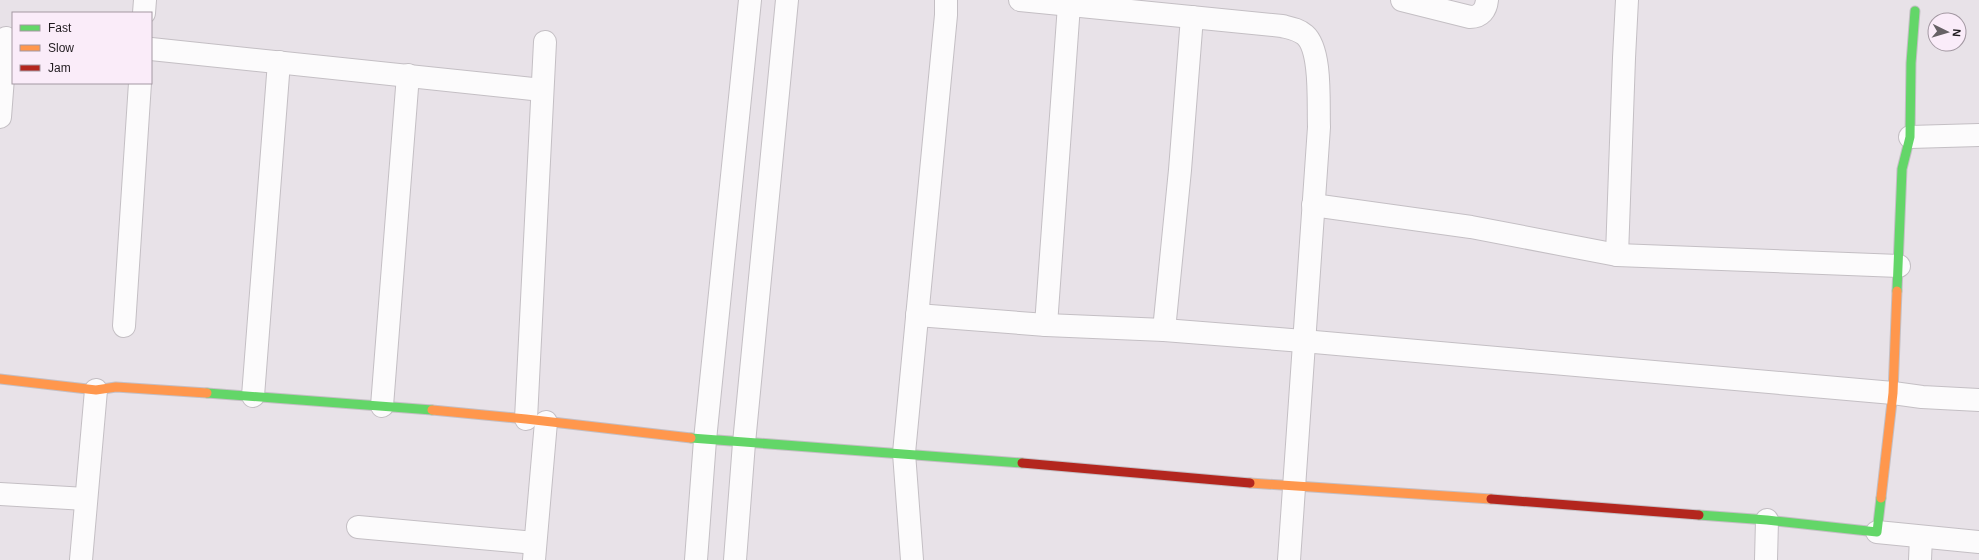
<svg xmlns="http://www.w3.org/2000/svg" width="1979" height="560" font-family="Arial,sans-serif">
<rect width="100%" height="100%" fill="#e8e2e8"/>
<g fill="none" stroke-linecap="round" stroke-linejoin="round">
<defs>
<g id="street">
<path d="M1020,0L1282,26C1290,28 1298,29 1305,35C1322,50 1318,104 1319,127L1289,560"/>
<path d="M1402,0L1470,17C1481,17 1486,10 1487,0"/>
<polyline points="144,13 145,0"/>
<polyline points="151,49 542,90"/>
<polyline points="0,117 6,38"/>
<polyline points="1910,137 1979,135"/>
<polyline points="1313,205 1471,227 1617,255 1899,266"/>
<polyline points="1617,255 1624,58 1627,0"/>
<polyline points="917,315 1046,325 1164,330 1303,341 1893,393 1922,397 1979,400"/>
<polyline points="1046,325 1069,5"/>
<polyline points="124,326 140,83"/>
<polyline points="1164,330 1180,170 1192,17"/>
<polyline points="253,396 279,62"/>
<polyline points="382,406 408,75"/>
<polyline points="526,419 545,42"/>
<polyline points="0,494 86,499"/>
<polyline points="358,527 535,543"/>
<polyline points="1877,532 1979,542"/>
<polyline points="81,560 96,390"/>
<polyline points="534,560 546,422"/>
<polyline points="696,560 705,440 750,0"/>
<polyline points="735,560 744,443 787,0"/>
<polyline points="912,560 904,453 946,15 946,0"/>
<polyline points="1766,560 1767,520"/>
<polyline points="1920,560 1921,537"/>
</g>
<g id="fast">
<polyline points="1897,291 1902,169 1910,137 1911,63 1915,11"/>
<polyline points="207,393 432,410"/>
<polyline points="691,438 1022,463"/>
<polyline points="1699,515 1767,520 1877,532 1881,498"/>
</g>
<g id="slow">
<polyline points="0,379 96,390 116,387 207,393"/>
<polyline points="432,410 526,419 691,438"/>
<polyline points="1250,483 1491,499"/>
<polyline points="1881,498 1893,393 1897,291"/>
</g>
<g id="jam">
<polyline points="1022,463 1250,483"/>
<polyline points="1491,499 1699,515"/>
</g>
</defs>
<use href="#street" stroke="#c4bfc4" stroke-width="24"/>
<use href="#fast" stroke="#c4bfc4" stroke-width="11"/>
<use href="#slow" stroke="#c4bfc4" stroke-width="11"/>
<use href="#jam" stroke="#c4bfc4" stroke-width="11"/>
<use href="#street" stroke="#fcfbfc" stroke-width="22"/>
<use href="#fast" stroke="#63d668" stroke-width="9"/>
<use href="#slow" stroke="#ff974d" stroke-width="9"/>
<use href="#jam" stroke="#b3261e" stroke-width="9"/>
</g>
<rect x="12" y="12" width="140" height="72" fill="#faecf9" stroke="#a398a2"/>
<rect x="20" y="25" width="20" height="6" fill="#63d668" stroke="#a398a2"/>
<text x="48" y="32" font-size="12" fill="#201b1f">Fast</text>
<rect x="20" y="45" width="20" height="6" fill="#ff974d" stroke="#a398a2"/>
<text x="48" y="52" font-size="12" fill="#201b1f">Slow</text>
<rect x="20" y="65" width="20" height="6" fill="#b3261e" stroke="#a398a2"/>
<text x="48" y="72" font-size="12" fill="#201b1f">Jam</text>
<g transform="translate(1947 32) rotate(95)"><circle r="19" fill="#faecf9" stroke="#a398a2"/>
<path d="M0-3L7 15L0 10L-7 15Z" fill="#666165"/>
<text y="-6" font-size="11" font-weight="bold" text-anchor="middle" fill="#201b1f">N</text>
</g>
</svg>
